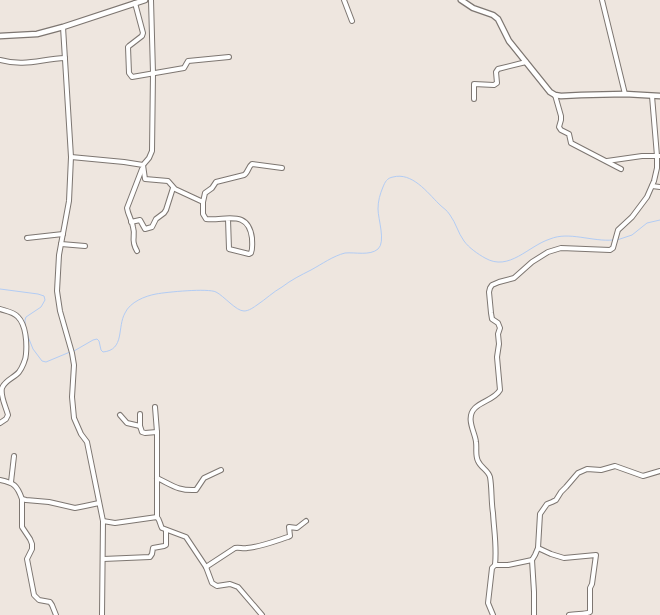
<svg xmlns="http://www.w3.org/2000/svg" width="660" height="615" font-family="'Exo 2',sans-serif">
<rect width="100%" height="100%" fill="#eee6df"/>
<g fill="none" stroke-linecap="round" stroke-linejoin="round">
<g stroke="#b2ccf4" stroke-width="1">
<polyline points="617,240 632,235 647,223 660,220"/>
<polyline points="0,289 38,294 44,296 45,300 41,307 26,317 25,320 25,326"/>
<polyline points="27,334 33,349 42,361 46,362 70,352"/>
<path d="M74,351L93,340L97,339L99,341L101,350L103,352C125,350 117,327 125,313C130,302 145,296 156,294C167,292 208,288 216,292C224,296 236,311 244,311C249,311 254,307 257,305C266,299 273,292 282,287C291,280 301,275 311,270C322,264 333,256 345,253C355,252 370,256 378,249C386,242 378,219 378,209C378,201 380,194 383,187C385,182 387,178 393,177C412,172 427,192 439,204C443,208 447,210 450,215C456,223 458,233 464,241C469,248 478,254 485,258C509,272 528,246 550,239C569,231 592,242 613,240"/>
</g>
<defs>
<g id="minor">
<polyline points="344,0 352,21"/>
<polyline points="602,0 625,94"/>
<polyline points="135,3 143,33 142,36 129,46 128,47 129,73 132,77 184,68 188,61 229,57"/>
<polyline points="63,27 71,157 69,201 59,255 57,291 60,311 72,353 74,365 72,397 74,418 81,434 87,442 103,521 102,615"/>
<path d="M0,60C25,67 41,59 65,58"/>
<polyline points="555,95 561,116 561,120 559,127 561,130 569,134 571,143 621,169"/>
<polyline points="474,99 474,84 494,85 497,83 496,72 498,69 526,62"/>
<path d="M71,157L124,162L143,165L145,179L168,181L175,189L203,202L205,193L212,188L216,182L244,175C248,173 248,167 252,164L282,168"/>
<polyline points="607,161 642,156 660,156"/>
<polyline points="143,165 149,158 152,151 153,73 151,0"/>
<polyline points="652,186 660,187"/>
<path d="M203,202V214L206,219C226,221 248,209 252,238C252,243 253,248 251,253L249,254L229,249L228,219"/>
<polyline points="131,222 140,220 145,229 152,227 156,219 164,213 166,210 173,188"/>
<polyline points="27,238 63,234"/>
<polyline points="61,244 85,246"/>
<path d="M137,251C130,239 136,237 133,227C132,220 128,215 127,208L142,169"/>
<path d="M0,309C6,311 14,312 18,317C26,325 27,343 26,354C26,359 22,368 19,372C14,378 5,380 2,388C0,396 6,407 8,415L6,419L0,423"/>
<polyline points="155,407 157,432 157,517"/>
<polyline points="140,414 140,426 142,432 145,433 157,432"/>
<polyline points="120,415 127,423 140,426"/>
<path d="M157,478C172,485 178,491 196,490L204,478L221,470"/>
<path d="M0,480C14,483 17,485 22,499L26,500L49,502L75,508L85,506L99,503"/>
<polyline points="11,482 14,456"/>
<polyline points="22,499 22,527 30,539 32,544 32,549 27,559 34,595 39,600 50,602 52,605 56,615"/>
<path d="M103,521L115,523L157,517C160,520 160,525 162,528L186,537L206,567L212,583L217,586L230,584L238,587L262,615"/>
<path d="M538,548L551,554L564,558L596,555L592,584L590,588V612C585,615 576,613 569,615"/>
<polyline points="103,559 150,557 152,554 153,548 164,546 166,545 166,530"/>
<polyline points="532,560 534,592 534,615"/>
<path d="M495,565C497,547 494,531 493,513C491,501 492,488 490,477C488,470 481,468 478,461C475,455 477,449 476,442C475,432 465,418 475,408C482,401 495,399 500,390L497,357L499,344L498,334L500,328L498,323L492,319L491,313L489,292L490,288L492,285L499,282L514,278L532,262L548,252L561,248L610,250L613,248L618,230L632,217L647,197L654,181L657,168V156L652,96"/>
<path d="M206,567L235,548C239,547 243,549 247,548C261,547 275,541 288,537L290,536L289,527L297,528L306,521"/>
<polyline points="493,615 488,603 492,568 495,565 508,565 532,560 535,555 538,548 540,514 547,504 552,502 556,500 561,492 566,487 578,473 587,469 601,470 615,466 643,476 660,471"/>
</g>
<g id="tertiary">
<polyline points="461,0 473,8 493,15 498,19 509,41 550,92 555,95 561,96 581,95 625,94 660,96"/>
<polyline points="0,36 37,34 63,27 145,0"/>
</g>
</defs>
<use href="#minor" stroke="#7d7671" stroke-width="6"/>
<use href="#tertiary" stroke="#7d7671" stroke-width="7"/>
<use href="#minor" stroke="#fff" stroke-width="4"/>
<use href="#tertiary" stroke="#fff" stroke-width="4.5"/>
</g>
</svg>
